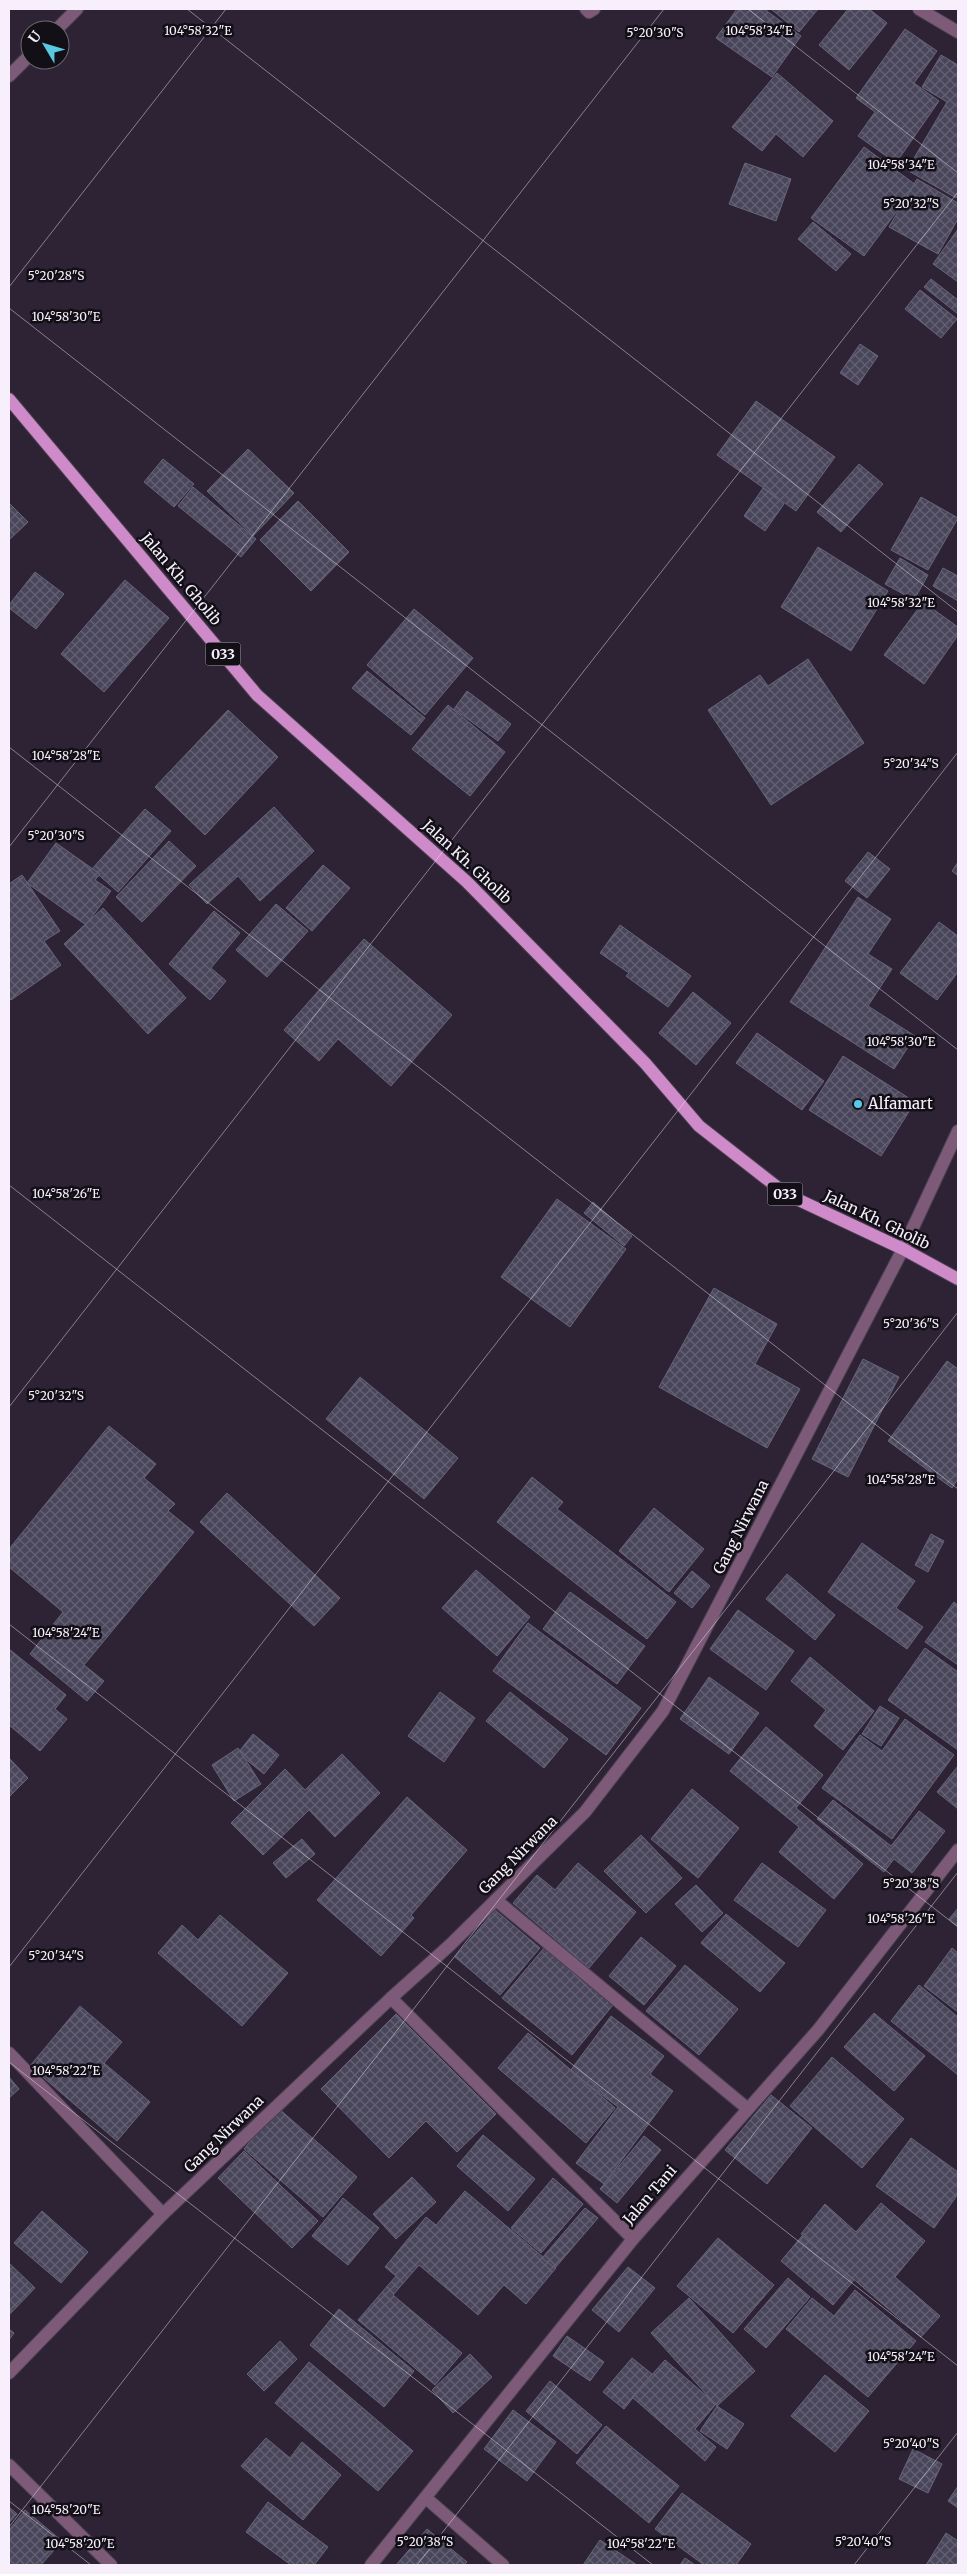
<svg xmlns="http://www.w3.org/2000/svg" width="967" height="2574" font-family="Merriweather,serif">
<defs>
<pattern id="building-cross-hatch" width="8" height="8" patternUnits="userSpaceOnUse" patternTransform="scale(1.25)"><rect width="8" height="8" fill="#49465b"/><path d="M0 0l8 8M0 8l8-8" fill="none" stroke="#646173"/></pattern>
</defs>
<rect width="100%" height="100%" fill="#2e2335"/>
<g fill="url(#building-cross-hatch)" stroke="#68647a">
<polygon points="737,9 764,9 801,36 772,77 716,38"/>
<polygon points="771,9 818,9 799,32"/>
<polygon points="848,9 869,9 887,23 849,70 819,45"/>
<polygon points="905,29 937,51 914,83 939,101 896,163 858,136 875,112 856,98"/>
<polygon points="941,55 958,65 958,195 956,198 907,170 947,102 922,87"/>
<polygon points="777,73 833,121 803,157 776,134 762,151 732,127"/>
<polygon points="864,147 916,185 864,256 811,218"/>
<polygon points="745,163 791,179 776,221 729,204"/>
<polygon points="917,179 958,203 958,219 938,254 889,227"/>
<polygon points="813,222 851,254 836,271 798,239"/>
<polygon points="958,229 958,282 933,264"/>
<polygon points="931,279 958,300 958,314 924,287"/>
<polygon points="920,290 957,319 941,338 905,309"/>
<polygon points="860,344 878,356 858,385 840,373"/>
<polygon points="756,401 835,457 796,511 717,455"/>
<polygon points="248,449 294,493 253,536 207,491"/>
<polygon points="163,459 194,484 174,507 144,482"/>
<polygon points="859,464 883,484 841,532 817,512"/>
<polygon points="193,487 256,539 241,557 178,506"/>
<polygon points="763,488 784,504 765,531 744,516"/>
<polygon points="921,497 958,518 928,570 891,550"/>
<polygon points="298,501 349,552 311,591 260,540"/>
<polygon points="9,503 28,522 9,540"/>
<polygon points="818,547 888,591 851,651 781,607"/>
<polygon points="900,558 928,575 914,600 885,584"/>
<polygon points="943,568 958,576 958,601 933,586"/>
<polygon points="35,572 64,594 36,629 9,608 9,605"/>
<polygon points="125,580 169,618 104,692 61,654"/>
<polygon points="923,602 958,627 958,635 924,684 884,655"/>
<polygon points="414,609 473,658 425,715 367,665"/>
<polygon points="808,659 864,743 771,805 708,710 760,675 768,686"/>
<polygon points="367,671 425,718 411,735 352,688"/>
<polygon points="467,691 511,724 498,741 454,709"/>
<polygon points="448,705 505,752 470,796 412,749"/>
<polygon points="228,710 278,757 205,835 155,787"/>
<polygon points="274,807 314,851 260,901 238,876 207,904 189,885"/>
<polygon points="145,809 171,831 118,892 92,869"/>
<polygon points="169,841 196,866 142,922 116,897"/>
<polygon points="56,843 100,874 95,880 111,891 86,925 27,883"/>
<polygon points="868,852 890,869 867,898 845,881"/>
<polygon points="958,862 958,876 952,871"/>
<polygon points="323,865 350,888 312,931 286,908"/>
<polygon points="22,875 60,931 44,941 61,965 11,1000 9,998 9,884"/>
<polygon points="858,897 891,919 868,954 892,969 868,1006 915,1036 894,1069 790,1002"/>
<polygon points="276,904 308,931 267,977 236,950"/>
<polygon points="103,908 186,998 148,1034 64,944"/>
<polygon points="214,911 240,933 211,968 226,981 210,1000 169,964"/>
<polygon points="939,922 958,936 958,972 937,1000 900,973"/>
<polygon points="620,925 691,976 668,1007 626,976 629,973 600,953"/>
<polygon points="364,939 452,1015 391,1086 338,1039 319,1061 284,1030"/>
<polygon points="693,992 731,1023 696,1065 659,1033"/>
<polygon points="757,1033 824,1081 802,1110 736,1063"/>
<polygon points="843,1056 915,1102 881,1156 809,1110"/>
<polygon points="557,1199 626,1249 570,1327 501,1277"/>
<polygon points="593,1202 632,1236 624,1246 584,1213"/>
<polygon points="714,1288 777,1324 755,1364 800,1389 767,1448 659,1387"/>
<polygon points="863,1359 899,1377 848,1477 812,1459"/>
<polygon points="947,1361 958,1369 958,1479 952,1488 888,1441"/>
<polygon points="360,1377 458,1458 424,1499 326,1419"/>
<polygon points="109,1426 156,1464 144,1478 175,1504 168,1511 194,1532 84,1665 104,1681 87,1701 30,1654 63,1612 9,1567 9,1549"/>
<polygon points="532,1477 563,1502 557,1509 676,1602 647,1639 497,1522"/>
<polygon points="227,1493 340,1598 314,1626 200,1522"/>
<polygon points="654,1508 704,1549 669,1592 619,1551"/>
<polygon points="931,1534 944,1541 928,1572 915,1565"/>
<polygon points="862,1543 915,1581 896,1608 923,1627 907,1649 828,1592"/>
<polygon points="476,1570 530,1617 497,1656 442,1608"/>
<polygon points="692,1571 710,1586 692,1608 674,1593"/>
<polygon points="787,1574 835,1615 815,1640 766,1599"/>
<polygon points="570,1592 645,1646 617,1684 543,1629"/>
<polygon points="954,1602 958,1605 958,1665 925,1642"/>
<polygon points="738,1610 794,1651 766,1690 710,1649"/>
<polygon points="528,1623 641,1708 606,1755 493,1671"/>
<polygon points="925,1648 958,1672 958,1750 888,1700"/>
<polygon points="9,1649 66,1695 55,1709 67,1719 40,1751 9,1725"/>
<polygon points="810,1657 874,1711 843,1750 814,1726 826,1710 791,1681"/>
<polygon points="709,1677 759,1713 729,1754 680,1719"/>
<polygon points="440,1692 475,1718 444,1762 408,1736"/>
<polygon points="510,1692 568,1739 544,1768 486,1721"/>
<polygon points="880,1706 899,1718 881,1746 862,1734"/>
<polygon points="905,1719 954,1755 892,1839 822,1788 860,1735 882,1751"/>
<polygon points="766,1727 823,1775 796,1808 863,1864 834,1899 779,1852 799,1827 730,1771"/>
<polygon points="253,1734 279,1755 264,1774 238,1753"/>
<polygon points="238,1748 261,1784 234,1801 212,1765"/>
<polygon points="342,1754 380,1793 335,1837 309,1810 263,1855 231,1823 285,1769 305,1790"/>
<polygon points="9,1758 28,1778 9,1797"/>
<polygon points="958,1766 958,1809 937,1792"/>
<polygon points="692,1789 739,1828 698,1878 651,1839"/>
<polygon points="407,1797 467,1850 411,1915 414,1918 381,1956 317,1900"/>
<polygon points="833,1800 891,1846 919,1811 945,1831 912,1873 894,1859 884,1872 817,1819"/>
<polygon points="641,1835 682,1878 646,1913 604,1871"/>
<polygon points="302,1839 315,1854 286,1878 273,1863"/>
<polygon points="578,1863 636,1912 589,1968 513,1903 537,1875 555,1890"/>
<polygon points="762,1863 826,1910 798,1947 734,1900"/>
<polygon points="696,1885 723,1913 702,1932 675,1904"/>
<polygon points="958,1908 958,1927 949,1919"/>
<polygon points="495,1910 540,1948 500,1995 455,1957"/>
<polygon points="726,1914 785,1963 760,1992 701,1943"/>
<polygon points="220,1915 288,1973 242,2026 158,1953 182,1925 198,1940"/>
<polygon points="641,1937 676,1966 644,2005 609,1976"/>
<polygon points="544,1948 613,2005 572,2055 502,1998"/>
<polygon points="952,1948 958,1953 958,2012 924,1986"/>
<polygon points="685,1965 738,2009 699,2055 646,2011"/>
<polygon points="919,1985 958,2017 958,2075 891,2021"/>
<polygon points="80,2006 122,2042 104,2063 150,2102 117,2141 30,2066"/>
<polygon points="874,2013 925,2056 894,2091 844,2047"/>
<polygon points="396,2014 496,2114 457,2152 426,2121 389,2158 321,2089"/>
<polygon points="611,2016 664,2056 650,2074 673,2091 604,2184 576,2163 618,2107 570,2071"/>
<polygon points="528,2033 615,2108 586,2143 498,2068"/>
<polygon points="832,2057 904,2119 862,2168 790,2106"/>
<polygon points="9,2077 19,2089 9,2098"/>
<polygon points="771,2095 812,2128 767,2184 725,2150"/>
<polygon points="278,2108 357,2177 323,2217 244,2149"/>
<polygon points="483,2135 535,2179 508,2211 457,2166"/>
<polygon points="644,2136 661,2150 617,2203 600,2189"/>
<polygon points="911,2138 958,2172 958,2194 934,2228 876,2186"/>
<polygon points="244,2151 318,2221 292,2248 218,2178"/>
<polygon points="412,2177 436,2202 396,2239 373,2214"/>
<polygon points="553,2178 583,2204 541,2253 511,2228"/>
<polygon points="465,2191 556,2268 526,2304 504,2285 478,2315 419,2265 393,2295 462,2353 435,2385 358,2320 396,2276 385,2267 426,2217 436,2225"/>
<polygon points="343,2198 379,2228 348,2265 312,2236"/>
<polygon points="881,2203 925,2241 895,2277 940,2316 921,2337 801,2234 825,2204 856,2232"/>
<polygon points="585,2208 598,2218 555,2268 542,2258"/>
<polygon points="42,2211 88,2252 61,2283 14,2243"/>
<polygon points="802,2236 854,2280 833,2305 781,2261"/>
<polygon points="718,2238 774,2285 733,2333 677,2286"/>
<polygon points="9,2263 35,2288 9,2315"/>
<polygon points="628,2267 655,2288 619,2332 592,2310"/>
<polygon points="788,2278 810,2297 766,2348 744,2329"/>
<polygon points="855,2290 916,2341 868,2397 786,2329 812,2298 834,2316"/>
<polygon points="689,2298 755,2371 717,2406 651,2333"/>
<polygon points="339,2309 414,2371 384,2407 310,2345"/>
<polygon points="9,2329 14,2333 9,2340"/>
<polygon points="567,2336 604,2362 590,2381 553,2356"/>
<polygon points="280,2341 297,2359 264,2391 247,2374"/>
<polygon points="470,2354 492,2377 453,2413 432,2390"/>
<polygon points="632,2358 652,2374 624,2409 603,2392"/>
<polygon points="665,2360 716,2404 695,2429 716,2447 705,2461 632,2397"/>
<polygon points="309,2362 413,2451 378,2491 275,2403"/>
<polygon points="825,2375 869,2411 835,2452 791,2416"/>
<polygon points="550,2381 602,2425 577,2454 526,2411"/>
<polygon points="717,2406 744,2424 727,2449 700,2431"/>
<polygon points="513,2410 556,2442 527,2481 484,2449"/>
<polygon points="606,2426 679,2486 649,2523 576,2463"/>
<polygon points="266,2438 290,2458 302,2442 341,2475 303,2520 241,2466"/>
<polygon points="913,2449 942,2464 928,2493 899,2479"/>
<polygon points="958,2486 958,2508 948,2501"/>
<polygon points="682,2493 751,2544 736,2565 704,2565 655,2529"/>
<polygon points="268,2502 328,2547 314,2565 291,2565 246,2532"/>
<polygon points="9,2507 17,2514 9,2523"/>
<polygon points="25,2510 62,2541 41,2565 9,2565 9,2530"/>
<polygon points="427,2529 467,2562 464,2565 396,2565"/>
<polygon points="946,2533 958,2541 958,2565 926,2565"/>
<polygon points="600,2540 637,2565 583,2565"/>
<polygon points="685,2558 695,2565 680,2565"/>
</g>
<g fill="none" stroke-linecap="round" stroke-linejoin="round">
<defs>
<g id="minor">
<polyline points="586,9 589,12 594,9"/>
<polyline points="919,9 958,32"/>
<polyline points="56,30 77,9"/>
<polyline points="9,76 30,55"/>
<polyline points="496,1900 748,2109"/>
<polyline points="391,1998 633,2239"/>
<polyline points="9,2053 163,2214"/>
<polyline points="9,2373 163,2214 391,1998 450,1945 585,1812 663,1711 903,1249 958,1131"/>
<polyline points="9,2465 111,2565"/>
<polyline points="426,2498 503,2565"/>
<polyline points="371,2565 633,2239 818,2030 958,1850"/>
</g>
<polyline id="major" points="9,399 257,695 467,882 645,1063 699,1126 786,1194 903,1249 958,1279"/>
</defs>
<use href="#minor" stroke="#4a4051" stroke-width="14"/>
<use href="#major" stroke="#4a4051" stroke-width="14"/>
<use href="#minor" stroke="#7c5a78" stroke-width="12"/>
<use href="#major" stroke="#cf8ac9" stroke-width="12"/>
</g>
<path fill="none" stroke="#f7f0fc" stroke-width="1" stroke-opacity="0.45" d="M187,9L958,612M748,9L958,173M9,287L226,9M9,308L958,1050M9,747L958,1489M9,847L664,9M9,1185L958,1927M9,1407L958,192M9,1624L958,2366M9,1967L958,752M9,2062L653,2565M9,2501L91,2565M9,2527L958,1312M417,2565L958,1872M854,2565L958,2432"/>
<circle fill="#58c9e3" stroke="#130f17" stroke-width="2" cx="858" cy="1104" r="5"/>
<g text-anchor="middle" stroke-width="5" stroke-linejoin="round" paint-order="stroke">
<g fill="#130f17" stroke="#b3acb7" stroke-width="1">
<rect x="205.5" y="642.5" width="35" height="23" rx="4"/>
<rect x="767.5" y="1182.5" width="35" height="23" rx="4"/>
</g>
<g font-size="14" font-weight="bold" fill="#f7f0fc">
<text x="223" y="659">033</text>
<text x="785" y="1199">033</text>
</g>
<g font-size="15" fill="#f7f0fc" stroke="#130f17">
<text transform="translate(181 579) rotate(50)" y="5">Jalan Kh. Gholib</text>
<text transform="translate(467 862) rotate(43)" y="5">Jalan Kh. Gholib</text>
<text transform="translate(877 1220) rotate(26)" y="5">Jalan Kh. Gholib</text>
<text transform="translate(741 1527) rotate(-63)" y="5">Gang Nirwana</text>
<text transform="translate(518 1855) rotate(-45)" y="5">Gang Nirwana</text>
<text transform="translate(224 2134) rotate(-44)" y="5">Gang Nirwana</text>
<text transform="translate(650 2195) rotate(-49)" y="5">Jalan Tani</text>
</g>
<g font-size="15" fill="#f7f0fc" stroke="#130f17" text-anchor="start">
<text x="868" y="1109">Alfamart</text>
</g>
</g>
<g font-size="12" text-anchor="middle" fill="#f7f0fc" stroke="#130f17" stroke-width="5" stroke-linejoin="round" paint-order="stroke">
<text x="198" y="35">104°58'32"E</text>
<text x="759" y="35">104°58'34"E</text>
<text x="655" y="37">5°20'30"S</text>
<text x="901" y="169">104°58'34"E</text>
<text x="911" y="208">5°20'32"S</text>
<text x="56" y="280">5°20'28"S</text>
<text x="66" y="321">104°58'30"E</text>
<text x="901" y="607">104°58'32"E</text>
<text x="66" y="760">104°58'28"E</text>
<text x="911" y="768">5°20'34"S</text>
<text x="56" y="840">5°20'30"S</text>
<text x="901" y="1046">104°58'30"E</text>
<text x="66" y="1198">104°58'26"E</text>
<text x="911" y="1328">5°20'36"S</text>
<text x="56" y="1400">5°20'32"S</text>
<text x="901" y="1484">104°58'28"E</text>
<text x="66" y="1637">104°58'24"E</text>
<text x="911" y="1888">5°20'38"S</text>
<text x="901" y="1923">104°58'26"E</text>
<text x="56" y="1960">5°20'34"S</text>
<text x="66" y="2075">104°58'22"E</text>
<text x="901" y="2361">104°58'24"E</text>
<text x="911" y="2448">5°20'40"S</text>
<text x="66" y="2514">104°58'20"E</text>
<text x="425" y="2546">5°20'38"S</text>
<text x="863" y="2546">5°20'40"S</text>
<text x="80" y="2548">104°58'20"E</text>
<text x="641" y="2548">104°58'22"E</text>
</g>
<rect width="967" height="2574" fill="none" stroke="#f7f0fc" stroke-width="20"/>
<g transform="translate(45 45) rotate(308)"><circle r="24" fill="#130f17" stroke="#6e6973"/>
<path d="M0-4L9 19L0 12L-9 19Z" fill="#58c9e3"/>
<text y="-8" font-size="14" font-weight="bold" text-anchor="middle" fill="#f7f0fc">U</text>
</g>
</svg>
